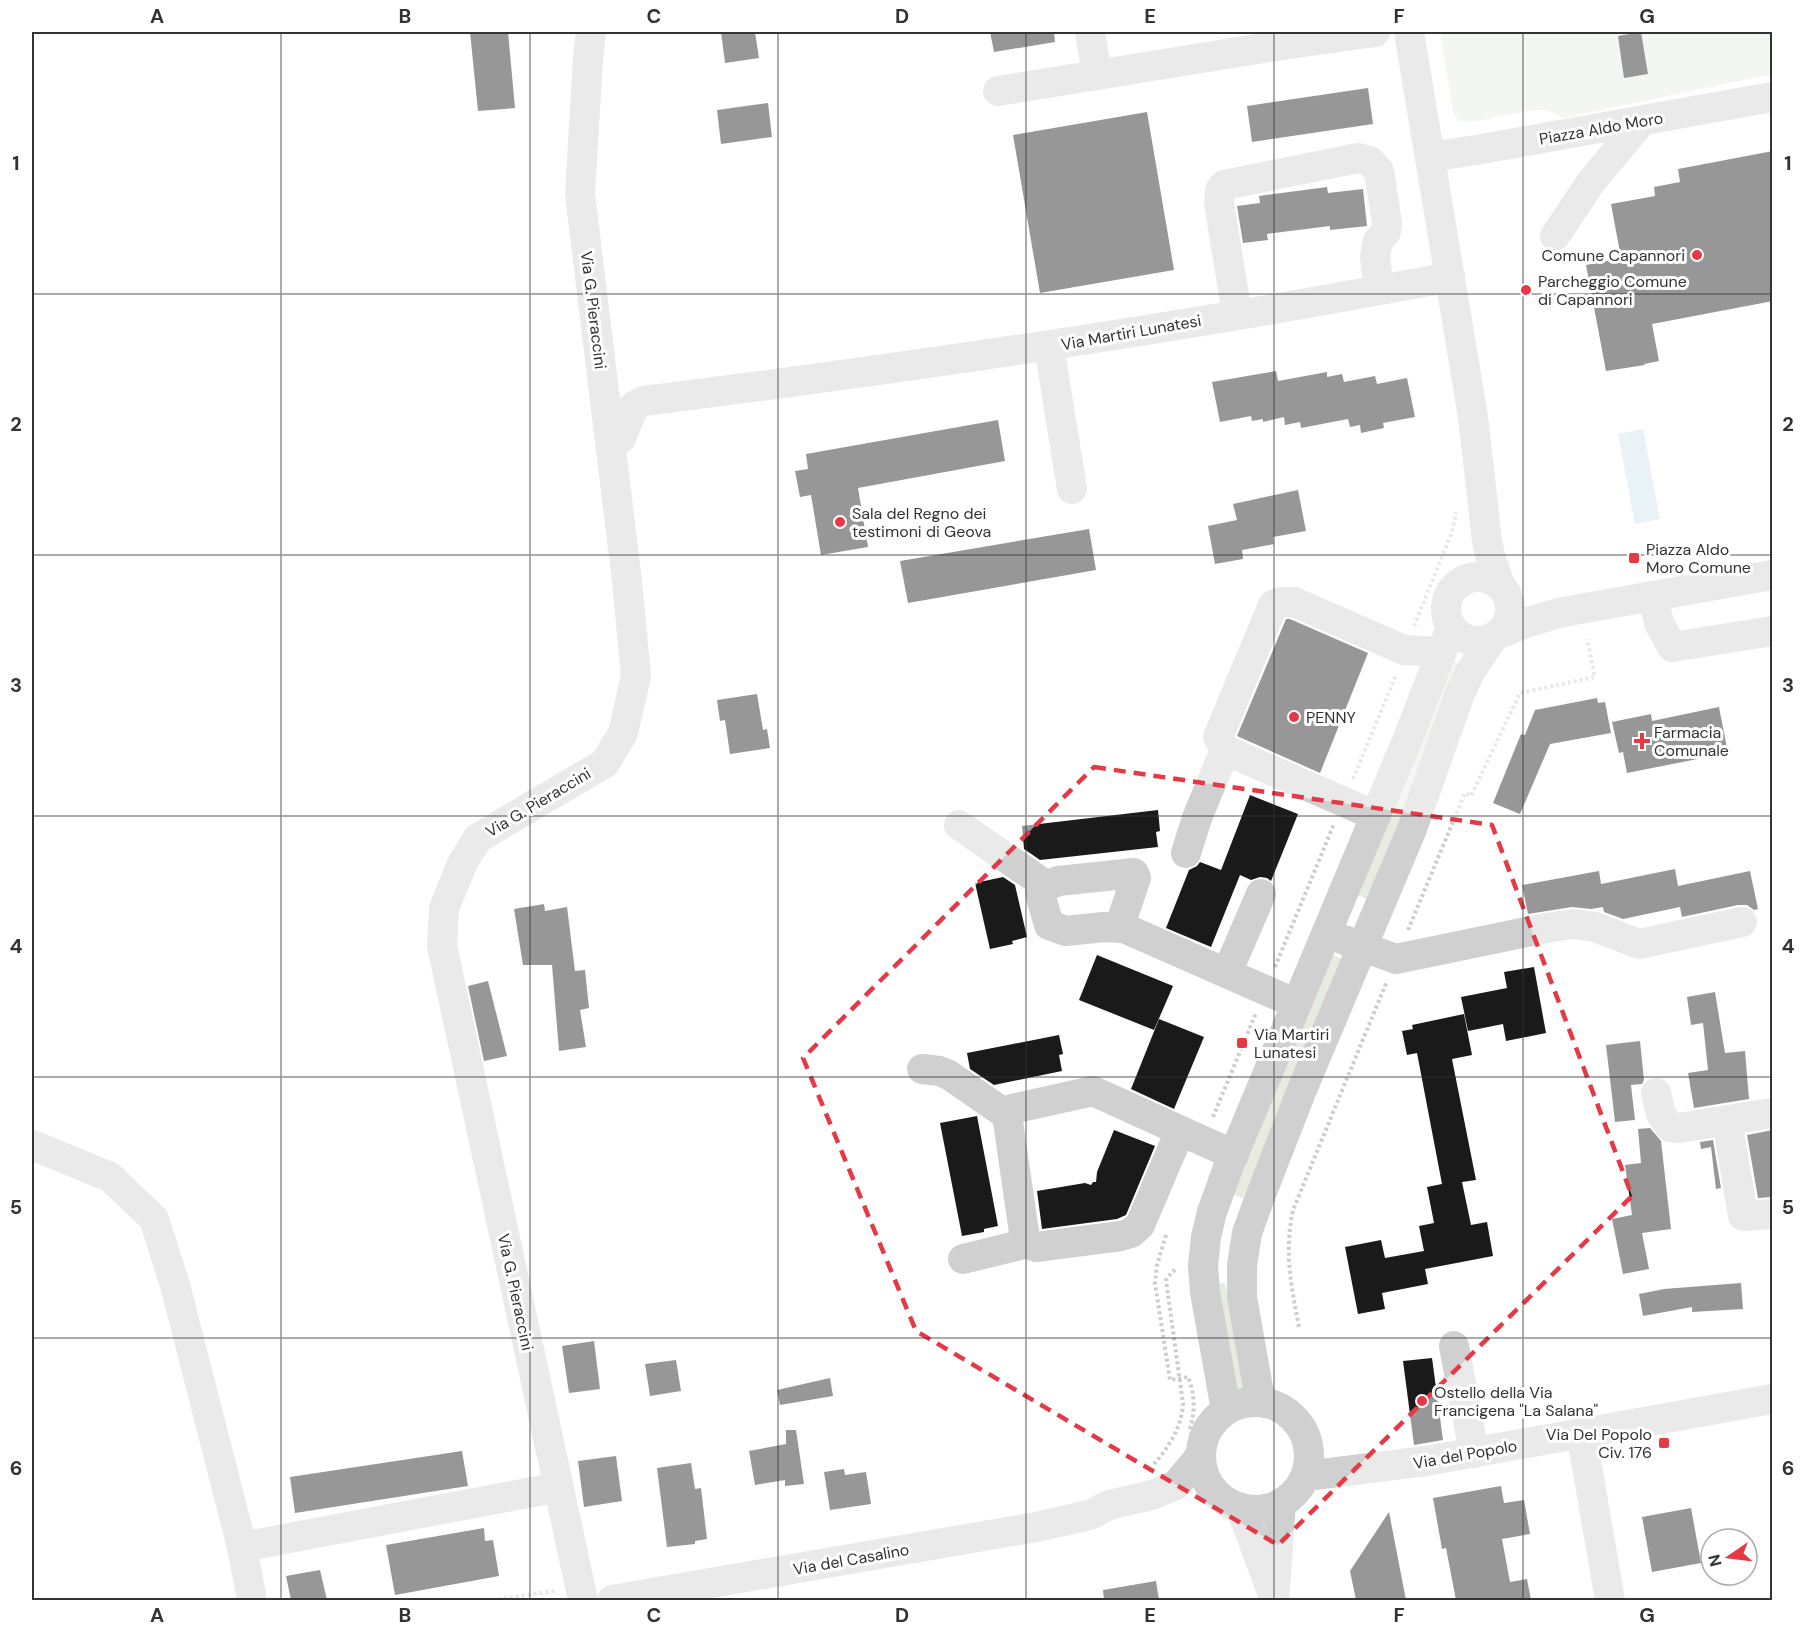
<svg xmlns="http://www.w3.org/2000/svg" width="1804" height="1632" font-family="'DM Sans',sans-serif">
<rect width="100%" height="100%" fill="#fff"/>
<g fill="#e6ecdf">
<polygon points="1440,32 1772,32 1772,74 1563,118 1547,110 1534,110 1471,122 1458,121 1453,110"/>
<polygon points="1454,661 1463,665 1367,899 1358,895"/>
<polygon points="1333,955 1342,959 1243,1198 1233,1195"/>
<polygon points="1225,1283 1245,1394 1237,1396 1217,1284"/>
</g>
<polygon fill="#cfe2ee" points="1643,429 1660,519 1635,524 1618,434"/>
<g fill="#1a1a1a">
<polygon points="470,32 508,32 515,108 478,111"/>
<polygon points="721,32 755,32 759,58 725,63"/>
<polygon points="990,32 1054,32 1055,42 994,52"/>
<polygon points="1641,32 1648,74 1624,78 1618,36"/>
<polygon points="1368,88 1373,124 1252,142 1247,106"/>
<polygon points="768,103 772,137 721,144 717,110"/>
<polygon points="1147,112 1174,270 1040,293 1013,135"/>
<polygon points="1773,151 1773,301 1652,324 1659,361 1644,364 1645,365 1606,371 1586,265 1621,258 1611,204 1655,196 1654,187 1680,182 1678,169"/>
<polygon points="1327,187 1328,193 1363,189 1367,226 1330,230 1330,226 1267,234 1268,240 1243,243 1237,206 1260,203 1259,196"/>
<polygon points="1276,371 1278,381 1327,372 1327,377 1342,374 1344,382 1375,376 1377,384 1407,378 1415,417 1383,423 1384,428 1361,433 1360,425 1350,427 1348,419 1301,428 1300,422 1285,425 1284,417 1263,422 1263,419 1252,421 1251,416 1220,422 1212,382"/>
<polygon points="998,420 1005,461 858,488 868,547 821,555 811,495 800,497 795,471 808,469 806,454"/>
<polygon points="1298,490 1306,531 1273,537 1274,544 1242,550 1243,559 1215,564 1208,526 1237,520 1233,504"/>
<polygon points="1089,529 1096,570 908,603 900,561"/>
<polygon points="1286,619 1290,619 1368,653 1320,773 1237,736"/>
<polygon points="757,694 763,730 767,729 770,748 730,754 725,720 720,721 717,700"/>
<polygon points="1597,698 1598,703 1605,702 1611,733 1550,744 1520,814 1493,803 1521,734 1525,735 1535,710"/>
<polygon points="1719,707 1728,753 1627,773 1623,752 1619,753 1612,722 1651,714 1652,721"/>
<polygon points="1250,795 1298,814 1271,881 1267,878 1260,877 1251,880 1240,875 1211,947 1166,928 1189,870 1197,866 1200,862 1221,870"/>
<polygon points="1158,810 1160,831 1156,832 1158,847 1040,860 1024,849 1022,826"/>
<polygon points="1675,869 1678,886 1750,871 1758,909 1754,910 1747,905 1738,905 1682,917 1680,907 1623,919 1604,912 1603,907 1591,909 1572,907 1528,914 1522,885 1599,871 1601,884"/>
<polygon points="1003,877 1015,885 1027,937 1012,941 1013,944 990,949 975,883"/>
<polygon points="544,904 545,911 567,907 575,971 585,970 589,1008 580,1010 586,1047 559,1051 552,965 523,965 514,909"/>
<polygon points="1097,955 1173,986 1154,1030 1079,1000"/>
<polygon points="1534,967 1546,1033 1506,1041 1503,1024 1468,1031 1461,997 1507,988 1504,972"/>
<polygon points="488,981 507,1056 484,1061 468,986"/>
<polygon points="1715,992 1725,1053 1745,1051 1749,1099 1694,1108 1688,1073 1708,1070 1703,1023 1691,1025 1687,997"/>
<polygon points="1464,1014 1472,1055 1452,1059 1476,1180 1462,1182 1471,1225 1487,1222 1493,1256 1425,1269 1428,1284 1382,1293 1385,1309 1358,1314 1345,1247 1381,1240 1385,1258 1424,1251 1419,1226 1434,1223 1427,1187 1442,1184 1417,1053 1407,1055 1402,1031 1413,1029 1412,1025"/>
<polygon points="1159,1019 1204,1037 1174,1109 1131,1089"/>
<polygon points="1059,1035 1063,1054 1059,1055 1062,1071 994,1085 970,1069 967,1053"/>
<polygon points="1640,1041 1644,1080 1642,1084 1631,1085 1635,1120 1615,1122 1606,1045"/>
<polygon points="977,1116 998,1226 984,1229 984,1232 962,1236 940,1123"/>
<polygon points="1650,1128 1661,1141 1671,1229 1642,1233 1649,1269 1623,1274 1612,1219 1632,1215 1625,1165 1641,1163 1638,1129"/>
<polygon points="1114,1130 1155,1146 1126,1215 1117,1219 1042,1229 1037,1191 1085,1183 1091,1185 1093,1182 1096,1182 1097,1172"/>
<polygon points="1773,1130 1773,1197 1758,1198 1747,1135"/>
<polygon points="1713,1140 1721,1188 1716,1189 1711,1147 1701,1149 1700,1142"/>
<polygon points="1741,1283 1743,1309 1692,1312 1692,1307 1643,1316 1639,1294 1664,1289"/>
<polygon points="594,1341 600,1389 569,1393 562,1346"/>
<polygon points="1432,1358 1443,1440 1414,1445 1403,1361"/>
<polygon points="676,1360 681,1391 650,1396 645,1364"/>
<polygon points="830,1378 833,1396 780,1405 777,1390"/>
<polygon points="786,1430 796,1430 804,1484 785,1486 785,1480 755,1485 749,1451 786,1444"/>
<polygon points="462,1451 468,1486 295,1513 290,1477"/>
<polygon points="616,1456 622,1501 584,1507 578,1461"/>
<polygon points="691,1463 695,1489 701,1488 707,1539 695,1541 695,1544 667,1547 657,1468"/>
<polygon points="844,1469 845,1475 866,1472 871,1504 830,1510 824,1472"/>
<polygon points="1501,1486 1504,1503 1524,1500 1530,1534 1502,1539 1510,1582 1527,1579 1531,1600 1456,1600 1446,1548 1442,1549 1433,1498"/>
<polygon points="1691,1508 1701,1563 1652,1572 1642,1517"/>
<polygon points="1389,1512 1406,1600 1356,1600 1350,1571"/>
<polygon points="484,1528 485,1541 493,1540 499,1576 395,1595 386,1545"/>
<polygon points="320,1570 327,1600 291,1600 286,1576"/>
<polygon points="1156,1581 1159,1600 1104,1600 1103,1590"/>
</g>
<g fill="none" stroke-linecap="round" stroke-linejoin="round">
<g stroke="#cdcdcd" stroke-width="4" stroke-dasharray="3 3" stroke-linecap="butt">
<polyline points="1671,544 1675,566"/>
<polyline points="1414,626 1452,532 1456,512"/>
<polyline points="1353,779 1396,675"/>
<polyline points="1408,930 1465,793 1471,796 1520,693 1595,677 1587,639"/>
<polyline points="1275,967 1334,824"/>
<polyline points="1213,1117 1256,1013"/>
<path d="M1166,1235L1157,1265L1155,1283L1170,1380L1188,1377C1195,1393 1196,1417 1188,1432"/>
<path d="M1299,1327C1291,1286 1284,1251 1293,1210L1387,981"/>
<path d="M1154,1464C1169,1447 1182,1426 1183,1404L1166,1280L1173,1271L1177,1270"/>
<polyline points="492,1600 554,1591"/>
</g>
<g stroke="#d0d0d0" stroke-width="30">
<polyline points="1090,32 1097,75"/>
<polyline points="1409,32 1473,417 1487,541 1491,559 1500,585"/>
<polyline points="998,91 1275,46 1375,32"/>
<polyline points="1430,157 1476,150 1772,97"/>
<polyline points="1555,236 1591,182 1642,121"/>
<polyline points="1237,314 1219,203 1220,190 1224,185 1358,158 1370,161 1379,171 1387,223 1386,232 1378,241 1375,256 1379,290"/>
<polyline points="1049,346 1072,489"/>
<path d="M610,441L621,438L634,406L644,401C914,367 1183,328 1450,277"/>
<circle cx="1478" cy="609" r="32"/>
<polyline points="1653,596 1659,623 1672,647 1772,631"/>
<polyline points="1501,633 1528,622 1563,612 1772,575"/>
<polyline points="1376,816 1225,750 1218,737 1273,605 1280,602 1294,602 1404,650 1441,652"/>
<polyline points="959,825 1047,886"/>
<polyline points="1186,853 1197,818 1225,750"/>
<polyline points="1119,928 1136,878 1134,873 1058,881 1047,886 1040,894 1049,925 1066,931 1104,927 1124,928 1297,1004"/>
<polyline points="1344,940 1396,959 1546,928 1574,924 1595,927 1639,944 1742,922"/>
<polyline points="1227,973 1261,894"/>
<polyline points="922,1069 939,1071 949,1075 1007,1115"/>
<polyline points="1656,1093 1661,1114 1670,1127 1679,1128 1772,1113"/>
<polyline points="1727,1120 1743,1216 1772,1214"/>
<polyline points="32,1145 110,1177 154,1219 175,1285 242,1547 252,1600"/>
<polyline points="1023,1242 1036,1247 1121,1236 1131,1233 1140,1225 1180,1131"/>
<polyline points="963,1259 1020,1245 1025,1239 1007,1115 1012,1109 1093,1091 1234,1155"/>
<polyline points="1454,1346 1474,1453"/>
<polyline points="1263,1402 1258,1388 1242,1297 1242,1265 1247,1233 1260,1197 1301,1092 1412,829 1459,696 1470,672 1492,639"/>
<circle cx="1255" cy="1456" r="54"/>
<polyline points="1226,1410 1205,1292 1203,1266 1206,1237 1212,1212 1228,1168 1406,743 1451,628"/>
<polyline points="1581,1432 1610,1600"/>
<polyline points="1306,1476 1426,1461 1772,1399"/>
<polyline points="1241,1508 1275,1600"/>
<polyline points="242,1547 559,1487"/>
<polyline points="1275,1589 1281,1503"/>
<polyline points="583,1600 442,946 444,908 463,862 478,838 605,763 623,733 636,676 627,581 580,194 588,59 591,32"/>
<polyline points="612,1600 1036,1527 1090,1515 1109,1505 1152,1495 1176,1485 1201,1455"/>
</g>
</g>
<path d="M0 0H1804V1632H0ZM1094,767L1492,825L1632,1196L1278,1545L916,1331L803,1058Z" fill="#fff" fill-opacity=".55" fill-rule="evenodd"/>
<path fill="none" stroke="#e63946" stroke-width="4.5" stroke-dasharray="12 8" stroke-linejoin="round" d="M1094,767L1492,825L1632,1196L1278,1545L916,1331L803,1058Z"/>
<path fill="none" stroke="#333" stroke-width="1.5" stroke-opacity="0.55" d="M281,32V1600M530,32V1600M778,32V1600M1026,32V1600M1274,32V1600M1523,32V1600M32,294H1772M32,555H1772M32,816H1772M32,1077H1772M32,1338H1772"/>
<g fill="#e63946" stroke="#fff" stroke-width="2">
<circle cx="1697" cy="255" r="6"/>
<circle cx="1526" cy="290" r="6"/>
<circle cx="840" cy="522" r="6"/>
<rect x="1628" y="552" width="12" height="12" rx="3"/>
<circle cx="1294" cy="717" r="6"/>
<path d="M1639 732h6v6h6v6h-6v6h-6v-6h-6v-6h6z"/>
<rect x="1236" y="1037" width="12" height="12" rx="3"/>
<circle cx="1422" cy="1401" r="6"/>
<rect x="1658" y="1437" width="12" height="12" rx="3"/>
</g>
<g text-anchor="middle" stroke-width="6" stroke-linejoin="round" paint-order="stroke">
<g font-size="16" fill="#333" stroke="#fff">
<text transform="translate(1601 128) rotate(-10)" y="6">Piazza Aldo Moro</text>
<text transform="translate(594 310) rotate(83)" y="6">Via G. Pieraccini</text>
<text transform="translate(1131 332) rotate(-10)" y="6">Via Martiri Lunatesi</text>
<text transform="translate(538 802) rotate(-31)" y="6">Via G. Pieraccini</text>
<text transform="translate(516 1292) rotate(78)" y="6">Via G. Pieraccini</text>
<text transform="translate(1465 1454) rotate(-10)" y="6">Via del Popolo</text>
<text transform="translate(851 1559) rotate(-10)" y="6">Via del Casalino</text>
</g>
<g font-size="16" fill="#333" stroke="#fff" text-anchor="start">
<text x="1685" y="261" text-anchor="end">Comune Capannori</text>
<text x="1538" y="287">Parcheggio Comune<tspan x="1538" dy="18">di Capannori</tspan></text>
<text x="852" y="519">Sala del Regno dei<tspan x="852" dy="18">testimoni di Geova</tspan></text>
<text x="1646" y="555">Piazza Aldo<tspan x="1646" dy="18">Moro Comune</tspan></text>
<text x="1306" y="723">PENNY</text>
<text x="1654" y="738">Farmacia<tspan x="1654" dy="18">Comunale</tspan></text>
<text x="1254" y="1040">Via Martiri<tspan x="1254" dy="18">Lunatesi</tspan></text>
<text x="1434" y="1398">Ostello della Via<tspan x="1434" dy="18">Francigena "La Salana"</tspan></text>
<text x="1652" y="1440" text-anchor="end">Via Del Popolo<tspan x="1652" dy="18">Civ. 176</tspan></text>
</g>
</g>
<rect width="1804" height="1632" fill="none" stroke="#ffffff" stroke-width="66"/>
<g transform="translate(1729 1557) rotate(256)"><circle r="28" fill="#ffffff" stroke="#adadad" stroke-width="1.5"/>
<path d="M0-4.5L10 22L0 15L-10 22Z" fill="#e63946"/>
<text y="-9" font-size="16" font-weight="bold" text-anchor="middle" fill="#333333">N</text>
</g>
<rect x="33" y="33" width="1738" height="1566" fill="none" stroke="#333" stroke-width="2"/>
<g font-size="20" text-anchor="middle" font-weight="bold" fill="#333">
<text x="157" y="23">A</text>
<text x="405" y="23">B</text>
<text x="654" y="23">C</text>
<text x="902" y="23">D</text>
<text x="1150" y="23">E</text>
<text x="1399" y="23">F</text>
<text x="1647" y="23">G</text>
<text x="16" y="170">1</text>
<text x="1788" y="170">1</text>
<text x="16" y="431">2</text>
<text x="1788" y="431">2</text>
<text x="16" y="692">3</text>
<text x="1788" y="692">3</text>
<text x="16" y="953">4</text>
<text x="1788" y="953">4</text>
<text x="16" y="1214">5</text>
<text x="1788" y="1214">5</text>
<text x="16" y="1475">6</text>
<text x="1788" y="1475">6</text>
<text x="157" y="1622">A</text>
<text x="405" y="1622">B</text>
<text x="654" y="1622">C</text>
<text x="902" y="1622">D</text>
<text x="1150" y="1622">E</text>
<text x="1399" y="1622">F</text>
<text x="1647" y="1622">G</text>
</g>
</svg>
